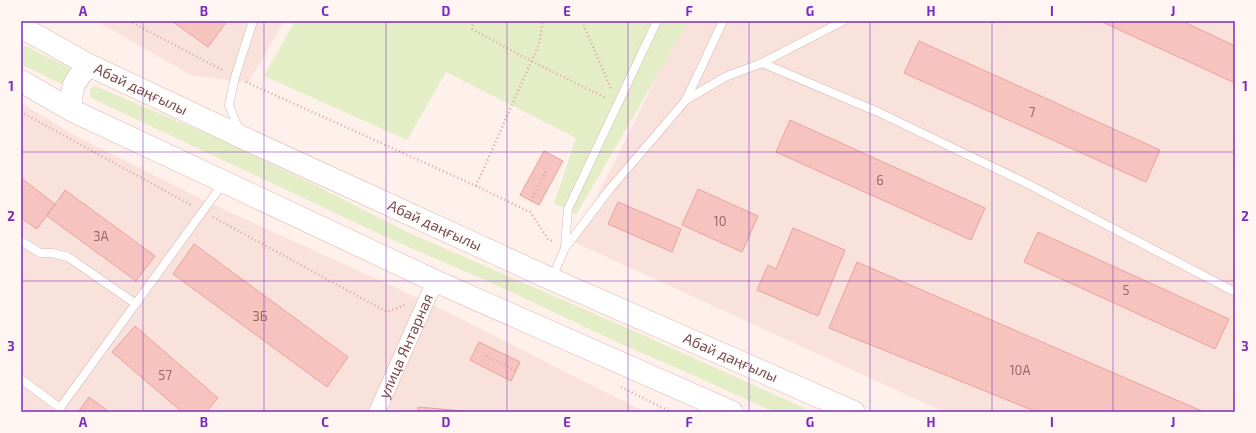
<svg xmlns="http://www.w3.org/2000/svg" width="1256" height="433" font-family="'Exo 2',sans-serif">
<rect width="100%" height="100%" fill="#fef0eb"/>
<g fill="#f9e2db">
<polygon points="96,21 284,21 248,83 191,75"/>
<polygon points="685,21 1235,21 1235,412 944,412 574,242"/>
<polygon points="21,103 76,136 203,200 423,300 372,412 21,412"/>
<polygon points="431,304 645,412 381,412"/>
</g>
<g fill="#e4eec6">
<polygon points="295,21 689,21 576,215 568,209 554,204 576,138 446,72 407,140 264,76"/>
<polygon points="26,46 69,68 71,75 66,83 62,84 24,66 21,63 21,48"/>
<polygon points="95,86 208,134 311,183 407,232 625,327 813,412 774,412 686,372 621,344 494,284 388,238 91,98 90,89"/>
</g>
<g fill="#f6c3bf" stroke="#eba29e">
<polygon points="172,21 227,21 208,47"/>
<polygon points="1100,21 1182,21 1235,46 1235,83"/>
<polygon points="919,41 1160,150 1146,182 904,73"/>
<polygon points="790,120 985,208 971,240 776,152"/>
<polygon points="544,151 563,161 539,205 520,195"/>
<polygon points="21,178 55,204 37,229 21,218"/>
<polygon points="698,189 758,216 742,252 682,225"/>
<polygon points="65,190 155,256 136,281 47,216"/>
<polygon points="618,202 681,229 672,252 608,224"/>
<polygon points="793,228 845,250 818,316 757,290 768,265 776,269"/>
<polygon points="1038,232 1229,319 1215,349 1024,262"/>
<polygon points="194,244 348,357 327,387 173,274"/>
<polygon points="857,262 1204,412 1037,412 829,328"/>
<polygon points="135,326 218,398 206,412 182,412 112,352"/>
<polygon points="479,342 520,362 511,381 470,360"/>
<polygon points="89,397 109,412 78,412"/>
<polygon points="418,407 475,412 418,412"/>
</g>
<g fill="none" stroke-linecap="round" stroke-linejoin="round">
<defs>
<g id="lane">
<polyline points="762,63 878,112 1022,181 1235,292"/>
<polyline points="686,100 723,21"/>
<polyline points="241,130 236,123 229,105 235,77 253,21"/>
<polyline points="21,241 40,253 52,253 68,257 136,304"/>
<polyline points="565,247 568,209 657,21"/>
<polyline points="552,278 565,248 609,190 686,100 725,77 762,63 843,21"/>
<polyline points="21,379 60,408 224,182"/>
</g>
<g id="street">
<path id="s1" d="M377,412L435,281"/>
</g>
<g id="secondary">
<path id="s2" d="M21,27L89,65L248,140L551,279L854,412"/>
<polyline points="21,81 71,110 435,281 732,412"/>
<path d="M71,110C71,86 73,82 89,65"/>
</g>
</defs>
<use href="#lane" stroke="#d7b7b3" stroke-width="9"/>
<use href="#street" stroke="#d7b7b3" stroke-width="17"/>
<use href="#secondary" stroke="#ddb7b2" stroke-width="23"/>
<g stroke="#dda4a1" stroke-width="2.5" stroke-dasharray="1 3" stroke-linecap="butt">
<polyline points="129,21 224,71"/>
<polyline points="474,21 472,29 531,61 606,98"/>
<polyline points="582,21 611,89"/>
<polyline points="246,82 476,186 530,212 548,239 552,241"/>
<polyline points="21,112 191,205"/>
<polyline points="476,186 539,44 543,21"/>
<polyline points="531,201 547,169"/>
<polyline points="213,217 387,312 405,305"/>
<polyline points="486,356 516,371"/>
<polyline points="621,387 671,412"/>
</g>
<use href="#lane" stroke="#fff" stroke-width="8"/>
<use href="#street" stroke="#fff" stroke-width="16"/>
<use href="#secondary" stroke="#fff" stroke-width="22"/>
</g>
<path fill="none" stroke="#7b2cbf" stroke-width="1" stroke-opacity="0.55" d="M143,21V412M264,21V412M386,21V412M507,21V412M628,21V412M749,21V412M870,21V412M992,21V412M1113,21V412M21,152H1235M21,281H1235"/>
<g text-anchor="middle" stroke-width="3.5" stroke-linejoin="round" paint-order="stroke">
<g font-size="13" fill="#9b6967">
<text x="1032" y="117">7</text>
<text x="880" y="185">6</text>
<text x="720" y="226">10</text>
<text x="101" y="241">3А</text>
<text x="1126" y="295">5</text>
<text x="260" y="321">3Б</text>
<text x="1020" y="375">10А</text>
<text x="165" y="380">57</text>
</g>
<g font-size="15" fill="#7d4b4a" stroke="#fff6f3">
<text dy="5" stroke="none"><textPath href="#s2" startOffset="135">Абай даңғылы</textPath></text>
<text dy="5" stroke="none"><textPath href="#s2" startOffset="459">Абай даңғылы</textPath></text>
<text dy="5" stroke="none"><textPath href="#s1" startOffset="72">улица Янтарная</textPath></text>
<text dy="5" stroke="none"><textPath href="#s2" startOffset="783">Абай даңғылы</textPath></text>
</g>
</g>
<rect width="1256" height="433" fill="none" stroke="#fff6f3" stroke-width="44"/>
<rect x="22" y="22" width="1212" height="389" fill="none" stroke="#7b2cbf" stroke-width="1.5"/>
<g font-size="13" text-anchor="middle" font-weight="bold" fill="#7b2cbf">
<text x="83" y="16">A</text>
<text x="204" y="16">B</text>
<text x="325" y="16">C</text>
<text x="446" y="16">D</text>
<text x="567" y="16">E</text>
<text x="689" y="16">F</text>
<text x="810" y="16">G</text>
<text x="931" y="16">H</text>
<text x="1052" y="16">I</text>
<text x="1173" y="16">J</text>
<text x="11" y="91">1</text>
<text x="1245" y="91">1</text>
<text x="11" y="221">2</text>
<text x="1245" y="221">2</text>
<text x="11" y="351">3</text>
<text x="1245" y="351">3</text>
<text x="83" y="427">A</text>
<text x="204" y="427">B</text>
<text x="325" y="427">C</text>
<text x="446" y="427">D</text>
<text x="567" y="427">E</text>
<text x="689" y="427">F</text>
<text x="810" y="427">G</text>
<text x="931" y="427">H</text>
<text x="1052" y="427">I</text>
<text x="1173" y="427">J</text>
</g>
</svg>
